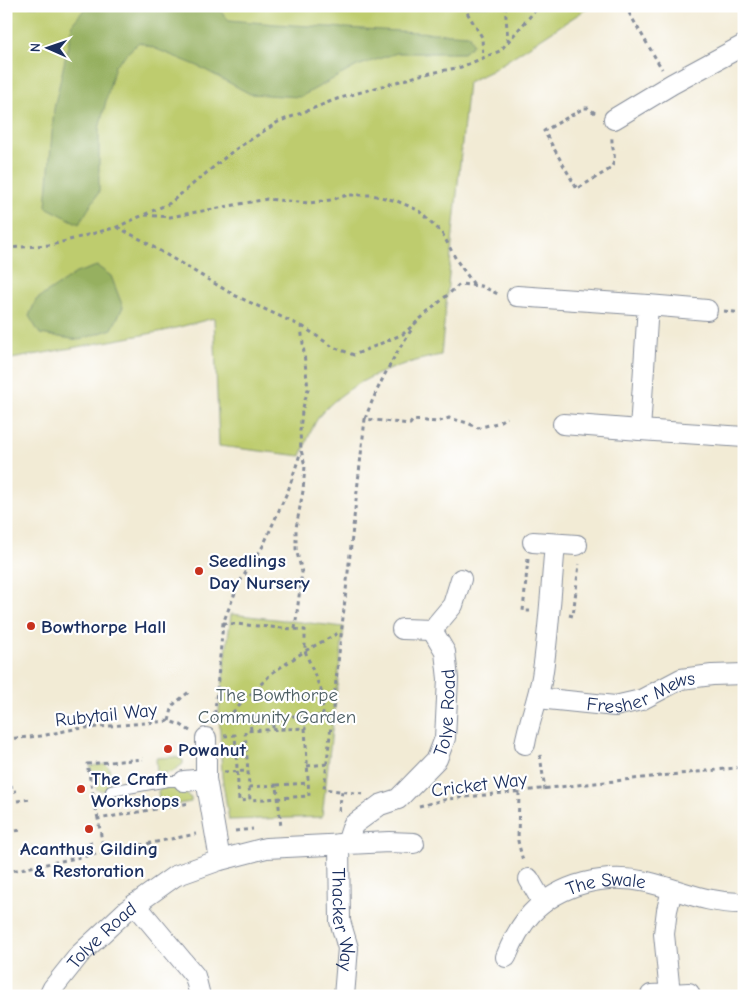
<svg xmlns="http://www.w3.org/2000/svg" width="750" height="1002" font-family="'Comic Neue',sans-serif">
  <rect width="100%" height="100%" fill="#fff"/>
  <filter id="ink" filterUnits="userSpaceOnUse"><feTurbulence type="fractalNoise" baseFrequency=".02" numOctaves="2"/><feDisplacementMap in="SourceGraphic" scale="10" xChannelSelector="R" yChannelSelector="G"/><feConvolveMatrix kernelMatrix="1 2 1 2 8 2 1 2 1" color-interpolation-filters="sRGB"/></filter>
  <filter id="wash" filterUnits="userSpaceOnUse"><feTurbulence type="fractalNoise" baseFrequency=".0096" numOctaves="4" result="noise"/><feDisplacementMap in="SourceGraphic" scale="20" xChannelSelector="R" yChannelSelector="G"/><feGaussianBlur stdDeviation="1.12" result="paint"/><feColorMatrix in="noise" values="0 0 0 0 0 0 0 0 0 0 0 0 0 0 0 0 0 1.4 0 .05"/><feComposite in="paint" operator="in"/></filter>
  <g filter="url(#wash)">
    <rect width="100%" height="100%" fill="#f2ebd5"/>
    <path fill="#becc6e" stroke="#6c7e66" d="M6 6H591L491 71 468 82 441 355C397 364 352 379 321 414 313 423 306 444 301 456L219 446 214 318 164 331 6 360Z
      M231 614 344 627 322 817 229 820 222 777 219 710Z
      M175 757 183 760V764L172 772 157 774 156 758Z
      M106 764 109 767C110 777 114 796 96 789L90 766Z
      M164 786C174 786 183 792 191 798V802L160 807 158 791Z"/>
    <path fill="#96b061" stroke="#587060" d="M87 6H215L229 20 275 24 469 35 473 45 463 53H397L357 66 300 97 250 94 198 66 139 42 115 65 99 129V192L79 224 46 207 54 109 73 23Z
      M97 266 111 276 123 307 112 329 79 340 40 334 29 316 36 300 76 273Z"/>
  </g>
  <g filter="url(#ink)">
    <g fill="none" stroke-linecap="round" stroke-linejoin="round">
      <defs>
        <path id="service" d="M111 791 168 781H184"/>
        <g id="minor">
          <path d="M614 119 672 84 744 45"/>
          <path d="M517 296 648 305 640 430 744 437"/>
          <path d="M648 305 707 310"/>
          <path d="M563 424 640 430"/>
          <path d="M533 542 577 545"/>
          <path d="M402 629 432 630"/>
          <path id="s1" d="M538 698 615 706 641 700 681 679 712 675 744 674"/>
          <path d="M206 738V779L220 860"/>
          <path d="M525 744C529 721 538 700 542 677 549 633 551 588 555 544"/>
          <path d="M184 781 206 779"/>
          <path id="s2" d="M347 843 353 825 380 805 398 799 437 759 445 738 448 679 445 652 432 630 453 605 461 579"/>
          <path id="s3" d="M339 844 340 921 348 948 344 996"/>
          <path d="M529 879 543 903"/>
          <path d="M135 904 195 976 200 996"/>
          <path id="s4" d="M506 957C512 942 520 926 531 914 560 883 606 873 647 882 681 890 707 904 744 903"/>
          <path d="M670 994 689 993"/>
          <path d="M651 995 670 994 664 934 667 910 672 890"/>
          <path id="s5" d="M49 996 53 988 80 954 126 911 175 876 220 860 266 848 389 842 414 843"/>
        </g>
      </defs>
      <use href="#service" stroke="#868d9a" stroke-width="12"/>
      <use href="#minor" stroke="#868d9a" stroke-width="22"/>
      <path stroke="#868d9a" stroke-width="3" stroke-dasharray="4 4" stroke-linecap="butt" d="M463 6 482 37 483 59
        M505 6 508 40
        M625 6 662 69
        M595 113 588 108H584L544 131 577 189 610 169C619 158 611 150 612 137
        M145 215 170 217 267 199 309 203 330 200 348 195H372L397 201 420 211 442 233 457 261 475 286
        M117 227 140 239 234 295 301 326 308 389 302 411 300 431 301 450 305 466 303 491 296 528V549L302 572 295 629
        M6 248 51 245 117 227 170 203 233 151 278 122 337 99 421 75 461 67 500 51 539 6
        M724 311 744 313
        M302 326 333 347 354 355 403 334 460 284 481 286 498 294
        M365 419C377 387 393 357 412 329
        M528 559 523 611H530
        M569 615 573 616 579 564
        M223 623 305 630V651L340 632
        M273 716V730
        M283 716V729
        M323 716 322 693 305 651 272 673 226 719 280 714 283 716H332
        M250 718 251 731
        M169 721 173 705 190 691
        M214 722 223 623 239 583 263 546 289 488 301 451
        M305 728 309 796 250 800 245 731Z
        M224 736 235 735 239 801 250 800
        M6 739 41 736 74 729 169 721 181 725 190 731
        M540 755 545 790
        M307 766 327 764
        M224 772 248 771
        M277 785 308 783
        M9 787 15 786
        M249 787 277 785 281 828
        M6 792 16 791
        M519 792 518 841 523 861
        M363 794 324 789 365 419 410 424 413 420 437 422 449 418 468 423 478 428 497 423 507 417
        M17 801 31 799
        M419 806 448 799 744 767
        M339 811 342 791
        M98 819 87 764 143 759
        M235 831 253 829
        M8 832 22 830
        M90 841 92 855
        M104 852 98 819 190 803
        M6 872 196 834"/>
      <use href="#service" stroke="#fff" stroke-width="10"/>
      <use href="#minor" stroke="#fff" stroke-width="20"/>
    </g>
  </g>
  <g fill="#c8321e" stroke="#fff" stroke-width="2">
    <circle cx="199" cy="571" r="5"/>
    <circle cx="31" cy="626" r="5"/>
    <circle cx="168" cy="749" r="5"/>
    <circle cx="81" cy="789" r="5"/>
    <circle cx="89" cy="829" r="5"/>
  </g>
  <g text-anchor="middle" stroke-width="4.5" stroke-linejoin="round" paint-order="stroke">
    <g font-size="19" font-weight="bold" fill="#1b2f5e" stroke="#fff" text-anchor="start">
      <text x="209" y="567">Seedlings<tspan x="209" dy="22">Day Nursery</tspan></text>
      <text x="41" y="633">Bowthorpe Hall</text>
      <text x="178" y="756">Powahut</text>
      <text x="91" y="785">The Craft<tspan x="91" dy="22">Workshops</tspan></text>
      <text x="89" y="855" text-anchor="middle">Acanthus Gilding<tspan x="89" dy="22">&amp; Restoration</tspan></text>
    </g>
    <g font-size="19" fill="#1b2f5e" stroke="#fff">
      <text dy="7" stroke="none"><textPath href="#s1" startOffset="106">Fresher Mews</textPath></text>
      <text dy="7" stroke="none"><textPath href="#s2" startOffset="175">Tolye Road</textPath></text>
      <text transform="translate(106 714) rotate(-6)" y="7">Rubytail Way</text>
      <text transform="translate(479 784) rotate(-7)" y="7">Cricket Way</text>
      <text dy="7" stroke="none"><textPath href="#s4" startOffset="134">The Swale</textPath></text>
      <text dy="7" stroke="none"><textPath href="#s3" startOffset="76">Thacker Way</textPath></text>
      <text dy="7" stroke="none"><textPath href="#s5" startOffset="81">Tolye Road</textPath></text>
    </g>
    <g font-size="19" fill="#4c5e63" stroke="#fff">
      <text x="277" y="701">The Bowthorpe<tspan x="277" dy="22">Community Garden</tspan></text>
    </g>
  </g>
  <rect width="750" height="1002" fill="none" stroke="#fff" stroke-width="25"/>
  <g transform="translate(48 48) rotate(272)" stroke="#ffffff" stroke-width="4" paint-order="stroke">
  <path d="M0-4L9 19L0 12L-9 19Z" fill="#1b2f5e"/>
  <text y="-8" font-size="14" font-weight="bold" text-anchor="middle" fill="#1b2f5e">N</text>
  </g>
</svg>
